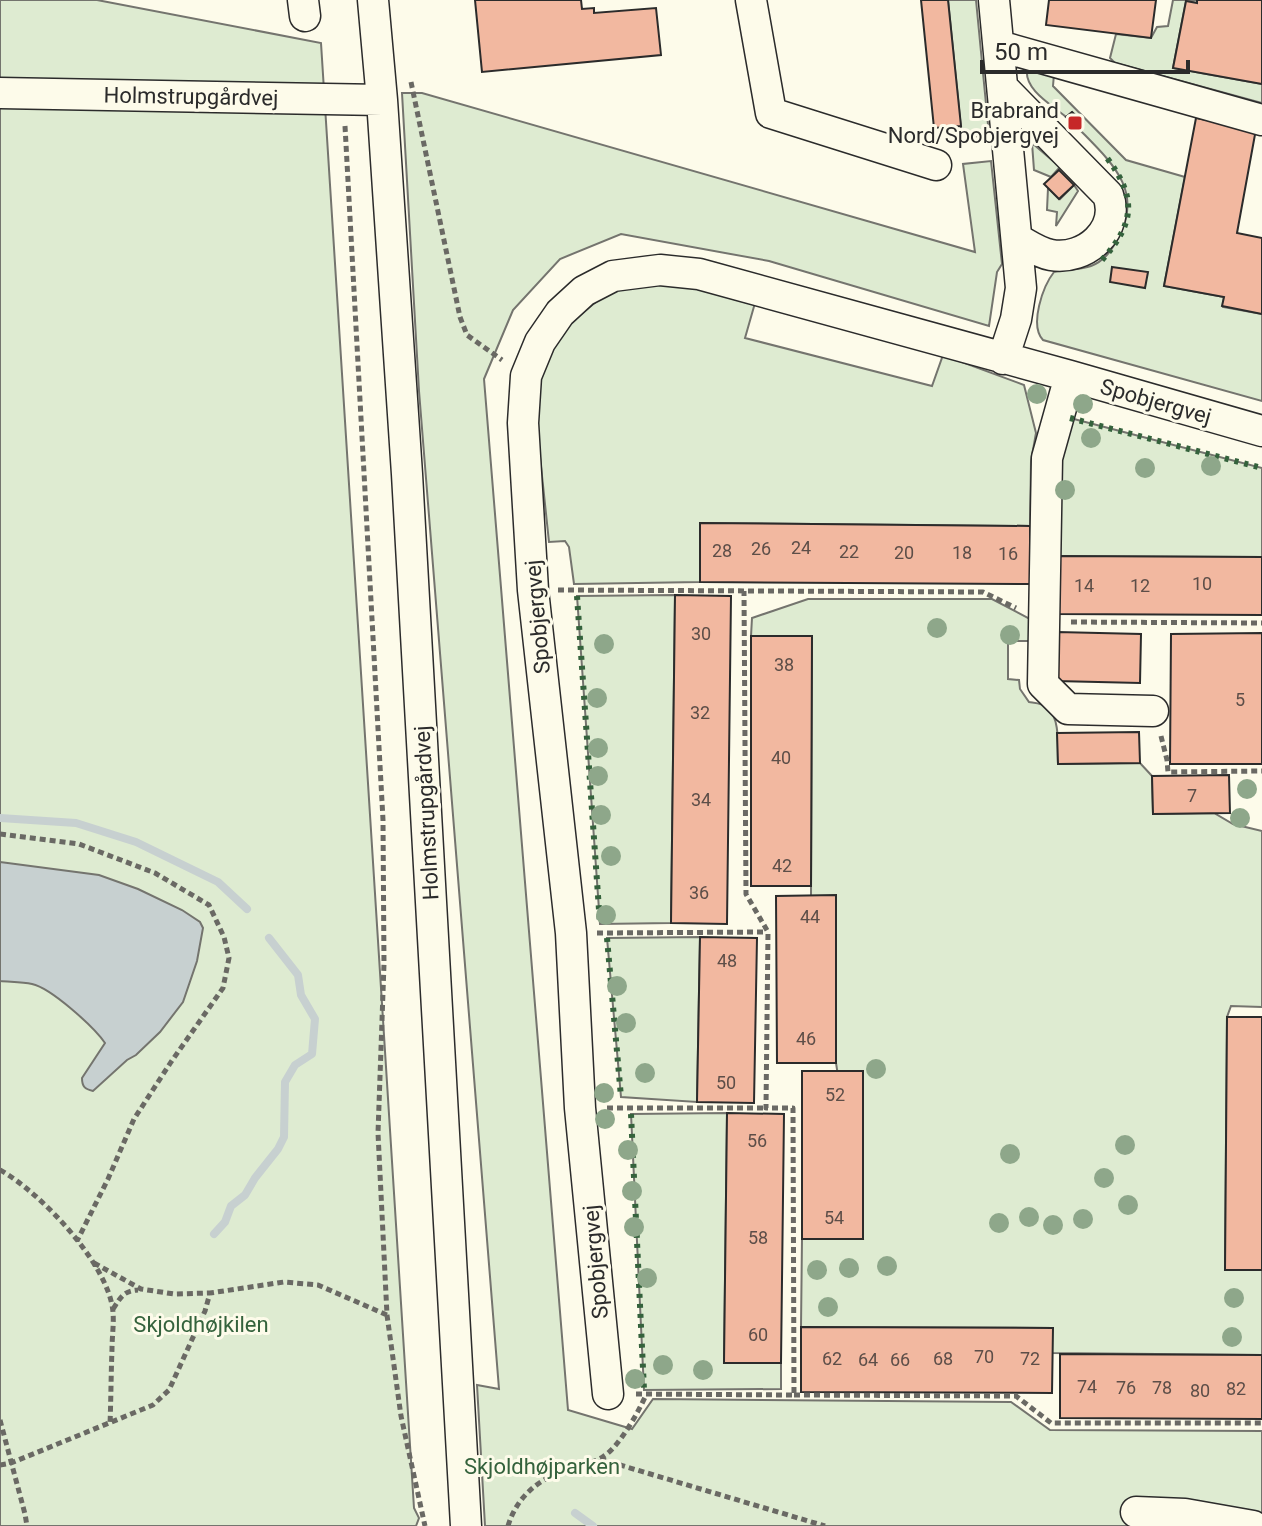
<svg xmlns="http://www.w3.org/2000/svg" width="1262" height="1526" font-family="Roboto,sans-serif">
  <rect width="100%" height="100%" fill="#fdfbea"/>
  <path fill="#deebd1" stroke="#74746e" stroke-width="2" d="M0 0H97L321 43 414 1508 419 1518 416 1526H0Z
    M948 0H976L989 135 962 138Z
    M1173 0H1197V3L1186 1 1173 68 1262 84V103L1115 63 1110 58 1116 34 1151 38 1157 27 1168 26Z
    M1027 69 1054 74 1053 86 1126 160 1185 177 1164 286 1224 297 1223 307 1262 314V401L1043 340C1029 325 1043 286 1054 272 1067 269 1080 270 1091 266 1104 261 1111 251 1117 240 1146 191 1110 161 1078 128L1082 122 1072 112 1066 117C1052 105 1024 90 1027 69Z
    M402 93H422L975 252 963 164 991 161 1002 264 997 272 989 326 769 261 621 234 560 259 513 310 484 379 568 1410 632 1429 653 1399 1011 1402 1050 1430 1262 1431V1526H485L477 1385 499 1389 419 391Z
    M1032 143 1060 167 1051 177 1034 170Z
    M1074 185 1078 191 1056 226 1057 212 1047 210 1048 188 1060 199Z
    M666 282 702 288 755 303 745 338 932 386 943 355 1024 385 1036 433 1031 461 1030 526 701 523 700 582 574 584 569 547 565 541 549 542 538 438 537 392 545 363 557 338 570 323 607 293 633 285Z
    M1070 418 1262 468V557L1055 556 1058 470Z
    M675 595 671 923 600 924 577 596Z
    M808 599H992L1032 620 1033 641H1008V679L1019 680 1020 689 1029 702C1036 703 1043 703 1048 708 1061 720 1057 748 1058 764L1140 763 1152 776 1153 814 1214 813 1233 824 1262 831V1007L1231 1006 1227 1017 1225 1270H1262V1355L1052 1353V1328L801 1327 802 1239H863L836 1063V896H811L812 637 751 636 752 618Z
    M700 937 697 1102 621 1097 607 938Z
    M727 1113 724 1362 781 1363V1389L644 1390 631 1114Z"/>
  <path fill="#c7d0d0" stroke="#74746e" stroke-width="2" d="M0 862 99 875 138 889 182 910 200 922 203 928 197 961 183 1002 160 1032 136 1055 127 1060 93 1091C85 1089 82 1087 82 1078L105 1043C94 1027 51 988 32 984 22 982 10 982 0 981Z"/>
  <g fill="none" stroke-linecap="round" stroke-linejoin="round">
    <path stroke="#c7d0d0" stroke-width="8" d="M0 818 76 823 136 842 218 882 247 909
      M214 1234 225 1222 231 1206 245 1195 255 1178 278 1149 284 1137 285 1082 295 1065 312 1054 315 1019 301 995 298 975 269 938
      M575 1513 593 1526"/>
  </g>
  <path fill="#f2b8a0" stroke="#2b2b2b" stroke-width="2" d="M475 0H581L582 9 594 8V13L656 8 661 55 482 72Z
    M921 0H948L961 126 934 128Z
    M1049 0H1156L1151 38 1046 25Z
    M1197 0H1262V84L1173 68 1186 1 1197 3Z
    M1072 112 1083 122 1078 128 1066 117Z
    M1196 118 1256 129 1237 233 1262 238V314L1222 306 1224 297 1164 286Z
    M1059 170 1074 185 1059 199 1044 184Z
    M1112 267 1148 272 1145 288 1110 282Z
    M700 523 1030 526V584L700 582Z
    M1055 556 1262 557V615L1055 614Z
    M675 595 731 596 727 924 671 923Z
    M1057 632 1141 634 1140 683 1056 681Z
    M1262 633V764H1170L1171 634Z
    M751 636H812L811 886H751Z
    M1139 732 1140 763 1058 764 1057 733Z
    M1229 775 1230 813 1153 814 1152 776Z
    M836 895V1063H777L776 896Z
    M700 937 757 938 754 1103 697 1102Z
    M1227 1017H1262V1270H1225Z
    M802 1071H863V1239H802Z
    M727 1113 784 1114 781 1363H724Z
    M801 1327 1053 1328 1052 1393 801 1392Z
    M1060 1354 1262 1355V1419L1060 1418Z"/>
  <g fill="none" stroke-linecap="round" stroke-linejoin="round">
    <defs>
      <path id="minor" d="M303 0 305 16
        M373 0 382 100 407 474 466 1526
        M751 0 771 113 936 165
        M994 0 1021 288 1016 319 1003 359
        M999 46 1262 120
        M1003 88 1108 195C1121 230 1085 261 1051 255 1039 253 1028 245 1017 239
        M0 93 382 100
        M1070 376 1047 458 1043 684 1068 709 1153 711
        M608 1394 580 1108 571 933 533 590 523 423 526 376 540 342 560 313 584 291 613 276 660 270 699 274 1070 376 1262 431
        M1136 1512 1185 1514 1253 1526"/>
    </defs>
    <use href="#minor" stroke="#2b2b2b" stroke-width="33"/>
    <path stroke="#6a6964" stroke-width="5" stroke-dasharray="6 4" stroke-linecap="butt" d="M411 82 460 317 467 335 502 360
      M345 126 383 820 384 964 378 1133 387 1315 401 1416 425 1526
      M558 590 983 592 1016 608
      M1071 622 1262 623
      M1161 736 1167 760 1168 772 1262 771
      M0 834 79 844 155 873 209 905 224 937 229 958 223 988 171 1062 134 1119 108 1179 77 1241
      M597 933 767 932
      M607 1108H766
      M0 1170C40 1192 109 1264 113 1312 114 1324 112 1337 112 1349 111 1374 111 1399 110 1424
      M94 1263 141 1289 174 1294 210 1293
      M113 1309C121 1297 123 1291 138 1290
      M636 1394 794 1395 793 1108H766L768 932 746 894 744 591
      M794 1395 1016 1396 1051 1423H1262
      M0 1420 25 1514 27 1526
      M600 1459 825 1526
      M0 1465 11 1463 153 1405 169 1390 205 1311 210 1293 284 1282 318 1285 387 1315
      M508 1526C518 1493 543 1476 575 1467 584 1464 596 1462 604 1456 619 1447 639 1411 646 1395"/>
    <use href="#minor" stroke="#fdfbea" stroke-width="30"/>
    <path stroke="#34623c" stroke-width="6" stroke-dasharray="4 6" stroke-linecap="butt" d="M1102 260C1135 223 1137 198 1107 158
      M1070 418 1262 468
      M577 596 600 924
      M607 938 621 1097
      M631 1114 644 1390"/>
  </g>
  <g fill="#8ea78a">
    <circle cx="1037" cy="394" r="10"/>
    <circle cx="1083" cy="404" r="10"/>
    <circle cx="1091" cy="438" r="10"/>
    <circle cx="1211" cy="466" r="10"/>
    <circle cx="1145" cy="468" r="10"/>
    <circle cx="1065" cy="490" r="10"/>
    <circle cx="937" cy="628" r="10"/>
    <circle cx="1010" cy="635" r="10"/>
    <circle cx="604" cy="644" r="10"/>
    <circle cx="597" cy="698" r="10"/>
    <circle cx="598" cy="748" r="10"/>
    <circle cx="598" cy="776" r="10"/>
    <circle cx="1247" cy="789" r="10"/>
    <circle cx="601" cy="815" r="10"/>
    <circle cx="1240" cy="818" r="10"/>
    <circle cx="611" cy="856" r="10"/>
    <circle cx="606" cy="915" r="10"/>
    <circle cx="617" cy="986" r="10"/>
    <circle cx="626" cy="1023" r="10"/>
    <circle cx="876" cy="1069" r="10"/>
    <circle cx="645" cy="1073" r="10"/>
    <circle cx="604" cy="1093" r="10"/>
    <circle cx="605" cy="1119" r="10"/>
    <circle cx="1125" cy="1145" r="10"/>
    <circle cx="628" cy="1150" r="10"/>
    <circle cx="1010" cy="1154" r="10"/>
    <circle cx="1104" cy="1178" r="10"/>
    <circle cx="632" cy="1191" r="10"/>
    <circle cx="1128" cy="1205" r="10"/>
    <circle cx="1029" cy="1217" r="10"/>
    <circle cx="1083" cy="1219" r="10"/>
    <circle cx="999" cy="1223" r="10"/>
    <circle cx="1053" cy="1225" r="10"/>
    <circle cx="634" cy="1227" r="10"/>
    <circle cx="887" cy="1266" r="10"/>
    <circle cx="849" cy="1268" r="10"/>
    <circle cx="817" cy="1270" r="10"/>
    <circle cx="647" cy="1278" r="10"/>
    <circle cx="1234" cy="1298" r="10"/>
    <circle cx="828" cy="1307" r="10"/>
    <circle cx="1232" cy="1337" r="10"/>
    <circle cx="663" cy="1365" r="10"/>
    <circle cx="703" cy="1370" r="10"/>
    <circle cx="635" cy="1379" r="10"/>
  </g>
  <rect fill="#c62828" stroke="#fdfbea" stroke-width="3" x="1067" y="115" width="16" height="16" rx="4"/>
  <g text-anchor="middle" stroke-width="6" stroke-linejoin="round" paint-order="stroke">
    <g font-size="18" fill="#5d4e48">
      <text x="801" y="554">24</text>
      <text x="761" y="555">26</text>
      <text x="722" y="557">28</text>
      <text x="849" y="558">22</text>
      <text x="904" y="559">20</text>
      <text x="962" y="559">18</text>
      <text x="1008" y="560">16</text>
      <text x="1202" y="590">10</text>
      <text x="1084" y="592">14</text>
      <text x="1140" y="592">12</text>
      <text x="701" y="640">30</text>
      <text x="784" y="671">38</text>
      <text x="1240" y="706">5</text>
      <text x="700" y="719">32</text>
      <text x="781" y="764">40</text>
      <text x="1192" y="802">7</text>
      <text x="701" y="806">34</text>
      <text x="782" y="872">42</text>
      <text x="699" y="899">36</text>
      <text x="810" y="923">44</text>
      <text x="727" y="967">48</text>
      <text x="806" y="1045">46</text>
      <text x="726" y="1089">50</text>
      <text x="835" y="1101">52</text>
      <text x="757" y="1147">56</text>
      <text x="834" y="1224">54</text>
      <text x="758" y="1244">58</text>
      <text x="758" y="1341">60</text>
      <text x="984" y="1363">70</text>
      <text x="832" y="1365">62</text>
      <text x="943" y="1365">68</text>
      <text x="1030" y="1365">72</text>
      <text x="868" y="1366">64</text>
      <text x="900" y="1366">66</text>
      <text x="1087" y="1393">74</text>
      <text x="1126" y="1394">76</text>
      <text x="1162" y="1394">78</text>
      <text x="1236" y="1395">82</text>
      <text x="1200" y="1397">80</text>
    </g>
    <g font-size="22" fill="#2b2b2b" stroke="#fdfbea">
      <text transform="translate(191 96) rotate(1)" y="8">Holmstrupgårdvej</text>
      <text transform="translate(1156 401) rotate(16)" y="8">Spobjergvej</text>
      <text transform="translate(537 617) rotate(-95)" y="8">Spobjergvej</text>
      <text transform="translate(426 813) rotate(-93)" y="8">Holmstrupgårdvej</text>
      <text transform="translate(595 1262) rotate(-95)" y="8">Spobjergvej</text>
    </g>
    <g font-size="22" fill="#2b2b2b" stroke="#fdfbea" text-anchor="end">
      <text x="1059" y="118">Brabrand<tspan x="1059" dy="25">Nord/Spobjergvej</tspan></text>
    </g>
    <g font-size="22" fill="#34623c" stroke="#fdfbea">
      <text x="201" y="1332">Skjoldhøjkilen</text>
      <text x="542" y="1474">Skjoldhøjparken</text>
    </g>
  </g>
  <path d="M982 60v12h206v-12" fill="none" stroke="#2b2b2b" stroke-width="4"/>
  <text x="994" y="60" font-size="24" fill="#2b2b2b" stroke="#fdfbea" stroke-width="6" paint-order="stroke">50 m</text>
</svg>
